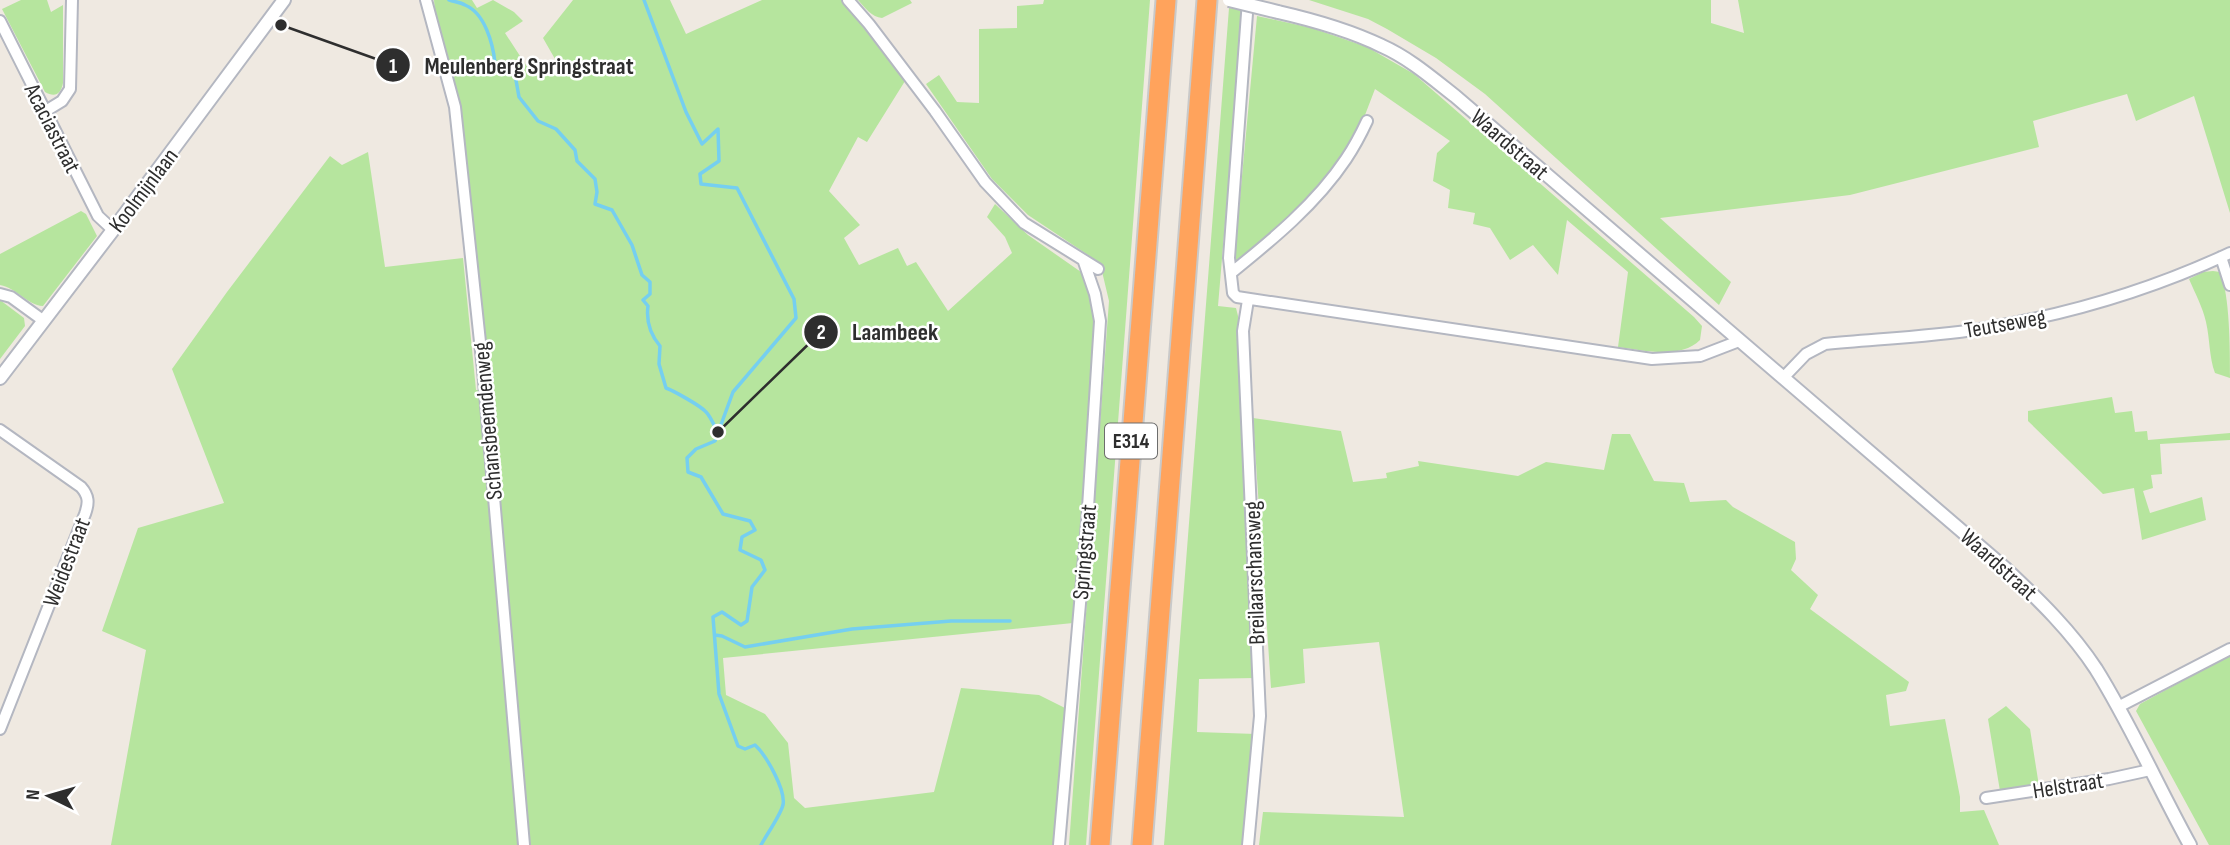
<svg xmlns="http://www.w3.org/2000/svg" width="2230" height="845" font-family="'Sofia Sans Condensed',sans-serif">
  <rect width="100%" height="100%" fill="#efe9e1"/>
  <path fill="#b6e59e" d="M21 0H47L51 12 63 5V83C61 94 55 98 45 92L2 9Z
    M434 0H472L477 8 493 0 514 12 523 21 505 33 533 76 555 59 543 38 573 0H670L686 34 762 0H842L905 81 867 142 858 137 829 191 860 225 844 238 859 265 898 248 907 266 916 262 948 311 1012 253 1005 237 987 217 995 204 1028 235 1081 272 1089 291 1095 319 1073 623 723 658 726 695 765 714 788 743 794 798 805 808 934 792 961 688 1039 695 1067 709 1056 845H111L146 650 102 631 138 528 224 503 172 369 227 292 330 156 342 165 368 152 385 267 463 258 476 390 491 389 466 182 436 23Z
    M858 0H910L912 3 882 18C872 17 865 8 858 0Z
    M1044 0H1150L1086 845H1069L1109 301 1100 263 1028 215 992 179 926 84 939 75 957 102 979 103V29L1017 28V6L1043 4Z
    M1309 0H1711V23L1744 33 1738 0H2230V213L2194 96 2136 121 2127 94 2033 121 2039 147 1850 195 1660 218 1731 282 1719 305 1485 94 1436 58 1387 29 1368 19Z
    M1229 8 1243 10 1218 306 1236 308 1240 324 1248 575 1255 678 1199 679 1197 732 1256 734 1243 845H1164Z
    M1257 16 1312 28 1367 47 1414 74 1694 317 1702 326 1700 340C1680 360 1643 350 1618 347L1628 272 1567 220 1558 275 1533 245 1510 260 1490 228 1473 224 1475 213 1448 208 1450 190 1433 181 1437 153 1450 141 1375 89 1365 115 1341 161 1315 193 1266 244 1234 262Z
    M81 211 86 214 97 236 43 306C27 305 17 288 0 285V254Z
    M2213 271 2220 272C2230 295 2230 349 2230 378L2215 373C2209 357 2210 339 2206 322 2203 308 2195 293 2189 279L2203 272Z
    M0 300 24 318 25 326 0 359Z
    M2112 397 2115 413 2132 411 2135 432 2147 431 2148 440 2230 433V440L2160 444 2162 474 2151 475 2153 488 2143 491 2150 513 2202 497 2206 520 2142 540 2134 488 2103 494 2028 421V411Z
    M1253 418 1341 431 1353 482 1387 478 1386 473 1419 466 1418 461 1518 476 1546 462 1604 470 1612 434H1630L1654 481 1684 483 1690 502 1726 500 1733 507 1795 542 1796 559 1791 570 1818 595 1810 609 1909 682 1906 691 1886 695 1890 726 1945 719 1960 797V812L1984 810 1999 845H1259L1263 812 1404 817 1379 642 1303 649 1305 683 1271 688Z
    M2230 655V845H2209L2136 711 2140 704Z
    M2006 706 2030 729 2039 786 2000 791 1988 719Z"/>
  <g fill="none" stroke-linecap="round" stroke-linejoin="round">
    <path stroke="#75cff0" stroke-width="3.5" d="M449 0C454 2 460 2 465 5 485 13 493 44 495 63L514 69 519 97 538 121 556 129 575 150 577 161 595 179 597 192 595 204 612 210 632 245 642 275 650 282V294L643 300 648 306C646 321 650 334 660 346L659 364 666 388C674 391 701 406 706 412 711 417 714 426 718 432
      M644 0 686 112 702 144 718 129 719 161 700 174 701 184 737 188 794 299 796 318 733 392 715 441 696 449 687 458 688 472 701 477 723 514 750 521 755 530 742 537 740 550 761 560 765 570 752 587 747 621 741 625 722 612 713 617 719 694 738 746 745 749 755 745C766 755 786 790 783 805 780 816 767 834 761 845
      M715 635 722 636 745 647 852 629 951 621H1010"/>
    <defs>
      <path id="minor" d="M426 0 455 107 483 370 524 845
        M848 0 869 24 935 111 985 182 1024 223 1098 269
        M1248 0 1229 258 1233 293 1237 297 1652 359 1700 356 1739 341
        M0 21 98 216 113 230
        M44 112 62 101 70 89 72 0
        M2221 257 2230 285
        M1231 273C1272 240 1316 204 1346 159 1354 147 1361 134 1367 121
        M0 294 11 297 44 321
        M1783 378 1806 354 1825 344C1876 339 1929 337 1980 329 2066 315 2151 290 2230 253
        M0 430 81 487C89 496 89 503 85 514L0 729
        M2118 707 2230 649
        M1986 798 2109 779 2150 770
        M1059 845 1087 523 1100 321 1095 294 1084 262
        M1248 845 1260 716 1243 331 1248 300"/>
      <path id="tertiary" d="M1278 12C1313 20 1349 30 1382 46 1409 58 1432 78 1455 96L2006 569C2039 600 2071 631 2096 669 2131 725 2158 787 2190 845
        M0 378 113 230 284 0"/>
      <path id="motorway" d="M1100 845 1166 0
        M1142 845 1207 0"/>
    </defs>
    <use href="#minor" stroke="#b4b7c1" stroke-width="14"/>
    <use href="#tertiary" stroke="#b4b7c1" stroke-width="16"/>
    <use href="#motorway" stroke="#c9c9c9" stroke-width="23"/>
    <use href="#minor" stroke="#fff" stroke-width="10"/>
    <use href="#tertiary" stroke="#fff" stroke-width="12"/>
    <use href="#motorway" stroke="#ffa35c" stroke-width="19"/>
    <defs>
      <path id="tertiary-bridge" d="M1229 0 1278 12"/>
    </defs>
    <use href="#tertiary-bridge" stroke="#b4b7c1" stroke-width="16" stroke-linecap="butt"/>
    <use href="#tertiary-bridge" stroke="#fff" stroke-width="12"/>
  </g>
  <g text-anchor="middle" stroke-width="5" stroke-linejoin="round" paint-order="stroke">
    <rect fill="#fff" stroke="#6d6d6d" stroke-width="2" x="1105" y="423.5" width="52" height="35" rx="5"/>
    <g font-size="21" font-weight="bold" fill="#2e2e2e">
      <text x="1131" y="448">E314</text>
    </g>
    <g font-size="23" fill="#2e2e2e" stroke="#fff">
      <text transform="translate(53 128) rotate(63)" y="8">Acaciastraat</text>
      <text transform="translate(1510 144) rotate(41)" y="8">Waardstraat</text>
      <text transform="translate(143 190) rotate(-53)" y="8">Koolmijnlaan</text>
      <text transform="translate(2005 323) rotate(-10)" y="8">Teutseweg</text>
      <text transform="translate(487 421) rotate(-95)" y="8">Schansbeemdenweg</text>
      <text transform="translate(1084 552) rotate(-85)" y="8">Springstraat</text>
      <text transform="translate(66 562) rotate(-69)" y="8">Weidestraat</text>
      <text transform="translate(1999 564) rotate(42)" y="8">Waardstraat</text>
      <text transform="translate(1254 573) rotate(-92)" y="8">Breilaarschansweg</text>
      <text transform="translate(2068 785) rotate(-9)" y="8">Helstraat</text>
    </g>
  </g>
  <path fill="none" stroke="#2e2e2e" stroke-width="2.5" d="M281 25L393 65M718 432L821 332"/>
  <g fill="#2e2e2e" stroke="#fff" stroke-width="2.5">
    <circle cx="281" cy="25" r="7"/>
    <circle cx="718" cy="432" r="7"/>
    <circle cx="393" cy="65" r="18"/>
    <circle cx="821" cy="332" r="18"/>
  </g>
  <g font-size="21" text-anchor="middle" font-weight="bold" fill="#fff">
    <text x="393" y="73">1</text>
    <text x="821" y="339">2</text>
  </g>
  <g font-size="24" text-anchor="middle" font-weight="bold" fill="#2e2e2e" stroke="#fff" stroke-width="5" stroke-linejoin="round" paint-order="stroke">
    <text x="529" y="74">Meulenberg Springstraat</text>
    <text x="895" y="340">Laambeek</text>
  </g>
  <g transform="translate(49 796) rotate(275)" stroke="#ffffff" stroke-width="5" paint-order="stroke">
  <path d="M0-5L12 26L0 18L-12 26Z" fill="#2e2e2e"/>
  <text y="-10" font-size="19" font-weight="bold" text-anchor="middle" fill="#2e2e2e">N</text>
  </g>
</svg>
